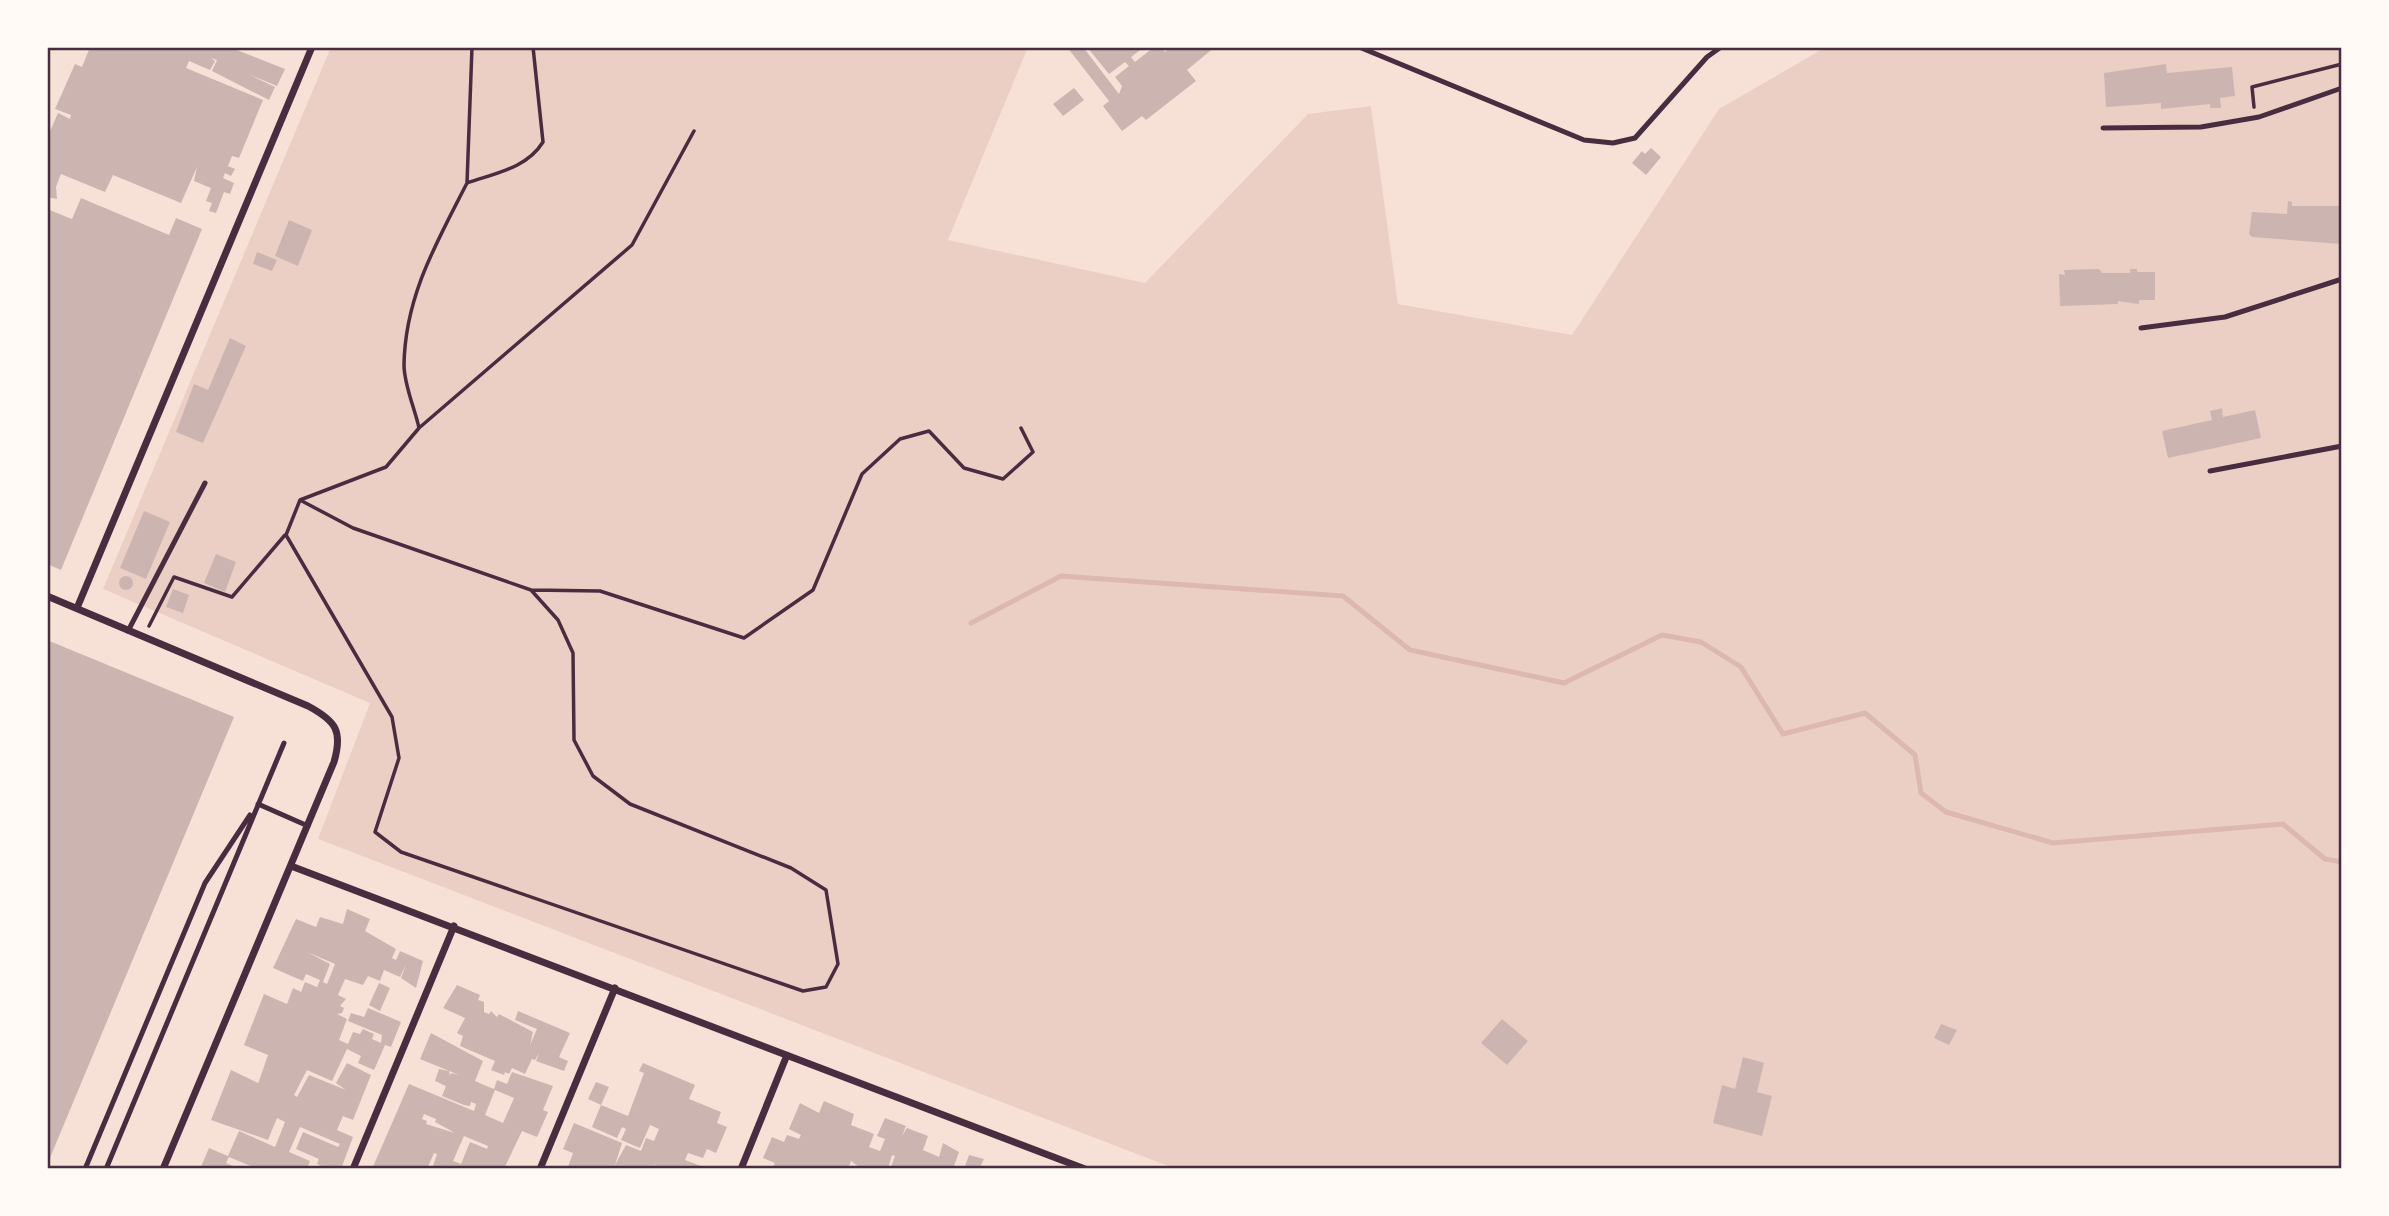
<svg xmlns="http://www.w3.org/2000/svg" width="2389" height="1216" font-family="Rubik,sans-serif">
  <rect width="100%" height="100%" fill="#f7e1d7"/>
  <path fill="#ebcfc5" d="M331 47H1028L948 240 1145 283 1308 114 1371 106 1398 304 1572 335 1719 109 1826 47H2342V1169H1176L318 839 370 703 103 589Z"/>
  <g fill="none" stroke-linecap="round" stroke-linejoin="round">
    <path stroke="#dcb8b0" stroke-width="5" d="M971 623 1061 576 1343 596 1410 650 1564 683 1662 635 1701 642 1741 667 1783 734 1865 713 1915 755 1921 793 1946 812 2053 843 2283 824 2325 859 2342 862"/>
  </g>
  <path fill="#ccb4b1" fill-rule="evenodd" d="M90 47H229L285 69 277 86 248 74 275 87 269 100 212 71 217 60 211 58 215 61 210 70 189 61 186 68 263 100 239 158 232 156 228 166 235 169 231 176 225 173 223 178 234 183 230 194 224 192 216 213 209 211 212 203 206 201 211 188 194 181 197 167 181 203 113 175 105 192 61 174 56 187 57 199 47 197V138L58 113 70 119 71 115 55 109 75 64 82 67Z
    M1067 47H1083L1119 94 1122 86 1115 77 1129 66 1125 62 1109 74 1087 47H1144L1131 57 1135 62 1154 47H1161L1165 52 1170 47H1215L1187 70 1196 81 1146 120 1142 116 1122 131 1103 106 1109 101Z
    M2166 64 2167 73 2232 67 2235 96 2220 98 2221 108H2210V104L2161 109V103L2106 107 2104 73Z
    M1074 88 1084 100 1063 116 1053 104Z
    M1651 148 1661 157 1646 175 1632 163 1642 151 1645 154Z
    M81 198 169 235 176 218 202 229 61 570 47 564V209L72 219Z
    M2288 201 2292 202V206H2342V244L2252 237 2249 234 2252 212 2287 214Z
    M289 220 312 230 298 266 275 256Z
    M257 252 277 260 272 271 253 264Z
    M2099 269 2102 273H2130V269H2137V272H2155V300H2139V304L2118 301V304L2060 306 2059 274 2065 275 2064 270Z
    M230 338 246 346 203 443 176 432 194 384 208 390Z
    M2222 408 2223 417 2255 410 2261 438 2168 458 2162 431 2212 420 2210 411Z
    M144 511 170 522 146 579 120 568Z
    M216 554 236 562 225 592 204 583Z
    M119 583a7 7 0 1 1 14 0a7 7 0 1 1-14 0Z
    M173 589 189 595 183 613 166 607Z
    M47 640 234 717 47 1165Z
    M347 909 370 919 365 931 396 949 392 958 396 960 400 951 423 961 416 988 401 978 406 964 400 977 384 970 380 981 368 976 363 985 345 979 338 995 346 999 340 1006 344 1008 342 1013 337 1014 347 1019 339 1040 348 1044 353 1032 360 1034 363 1029 374 1034 372 1039 381 1043 382 1035 348 1021 351 1013 364 1017 368 1008 401 1022 391 1047 385 1045 374 1070 358 1063 361 1056 347 1049 332 1081 307 1070 294 1095 297 1097 309 1075 346 1090 336 1083 347 1063 371 1075 353 1120 343 1116 337 1130 353 1137 341 1169 333 1166 328 1169 317 1164 319 1159 296 1149 303 1132 338 1147 340 1144 300 1127 289 1152 310 1161 307 1169H258L229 1157 226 1163 240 1169H200L209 1148 228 1156 239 1131 275 1147 285 1122 277 1118 268 1140 211 1120 231 1070 258 1083 259 1081 268 1055 244 1045 264 994 287 1004 293 988 301 992 305 982 317 987 320 980 306 974 303 981 273 968 296 919 316 927 320 917 343 924ZM307 952 335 964 327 984 323 982 330 964Z
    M379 983 390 988 380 1011 369 1005Z
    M457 985 480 995 478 1000 484 1002V1012L489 1014 491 1011 497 1017 499 1014 533 1032 530 1045 537 1029 515 1020 518 1011 570 1033 559 1057 568 1061 564 1071 536 1061 539 1053 535 1060 532 1059 525 1074 512 1068 509 1074 505 1072 504 1075 491 1070 495 1061 460 1046 463 1036 457 1033 465 1018 443 1008Z
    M1502 1019 1528 1041 1507 1065 1481 1043Z
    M1941 1024 1957 1030 1949 1045 1934 1038Z
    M431 1033 483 1061 475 1081 484 1085 494 1089 497 1080 507 1084 512 1072 553 1086 543 1110 548 1112 537 1137 522 1131 504 1169H432L437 1154 434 1153 427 1169H372L409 1084 474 1111 476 1104 471 1102 470 1106 464 1105 442 1096 446 1086 435 1081 439 1069 449 1071 450 1076 451 1073 459 1075 420 1059ZM495 1090 514 1098 503 1123 485 1115ZM424 1114 436 1119 435 1122 455 1133 426 1124 427 1121 422 1119ZM464 1136 488 1146 487 1149 470 1142 461 1164 453 1161Z
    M1743 1057 1764 1063 1757 1092 1772 1096 1762 1136 1713 1123 1722 1085 1735 1089Z
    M643 1063 695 1085 689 1099 721 1112 717 1123 727 1127 716 1153 707 1149 703 1158 688 1153 685 1160 701 1166 700 1169H654L655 1162 653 1169 568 1167 573 1153 563 1149 574 1123 622 1143 615 1165 626 1145 641 1151 646 1138 654 1141 659 1129 650 1125 640 1148 621 1140 626 1129 622 1127 617 1138 592 1127 601 1105 588 1099 596 1082 609 1087 601 1105 628 1116 644 1073 639 1071Z
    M824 1101 854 1114 851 1125 874 1134 869 1147 880 1151 885 1139 877 1136 885 1118 906 1126 902 1136 907 1128 928 1136 923 1150 939 1157 943 1143 959 1152 953 1169H890L895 1156 892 1155 888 1169H862L851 1161 848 1169H772L775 1163 763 1158 772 1137 784 1142 787 1135 799 1139 801 1135 789 1129 800 1103 819 1113Z
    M969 1155 984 1159 979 1169H964Z"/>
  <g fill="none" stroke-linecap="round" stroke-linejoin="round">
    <path stroke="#4a2c40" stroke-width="3.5" d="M2254 107 2252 87 2342 64
      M467 183 472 47
      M419 428C415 409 404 385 404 365 405 296 437 242 467 183 496 173 527 168 543 142L533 47
      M300 500 353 528 531 590 558 620 573 653 574 740 593 776 630 804 791 868 826 890 838 964 826 987 803 991 401 852 375 832 399 758 392 717 286 535 300 500 386 467 419 428 632 245 694 131
      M531 590 600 591 744 638 813 590 862 474 900 439 929 431 964 468 1003 479 1033 452 1021 428
      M149 626 174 577 232 597 285 535"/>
    <path stroke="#4a2c40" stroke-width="5" d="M1359 47 1584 140 1613 143 1635 138 1707 57 1721 47
      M2103 128 2201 127 2259 117 2342 88
      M2141 328 2225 317 2342 279
      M2210 471 2342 446
      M128 631 205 483
      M258 804 308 826
      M85 1169 205 883 250 815
      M106 1169 284 743"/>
    <path stroke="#4a2c40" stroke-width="7" d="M47 596 308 706C336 721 343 731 334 762L163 1169
      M77 608 312 47
      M291 866 1085 1169
      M353 1169 454 926
      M540 1169 615 988
      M741 1169 787 1055"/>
  </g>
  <rect width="2389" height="1216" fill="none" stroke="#fffaf5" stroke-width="98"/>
  <rect x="49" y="49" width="2291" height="1118" fill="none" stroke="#4a2c40" stroke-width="2.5"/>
</svg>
